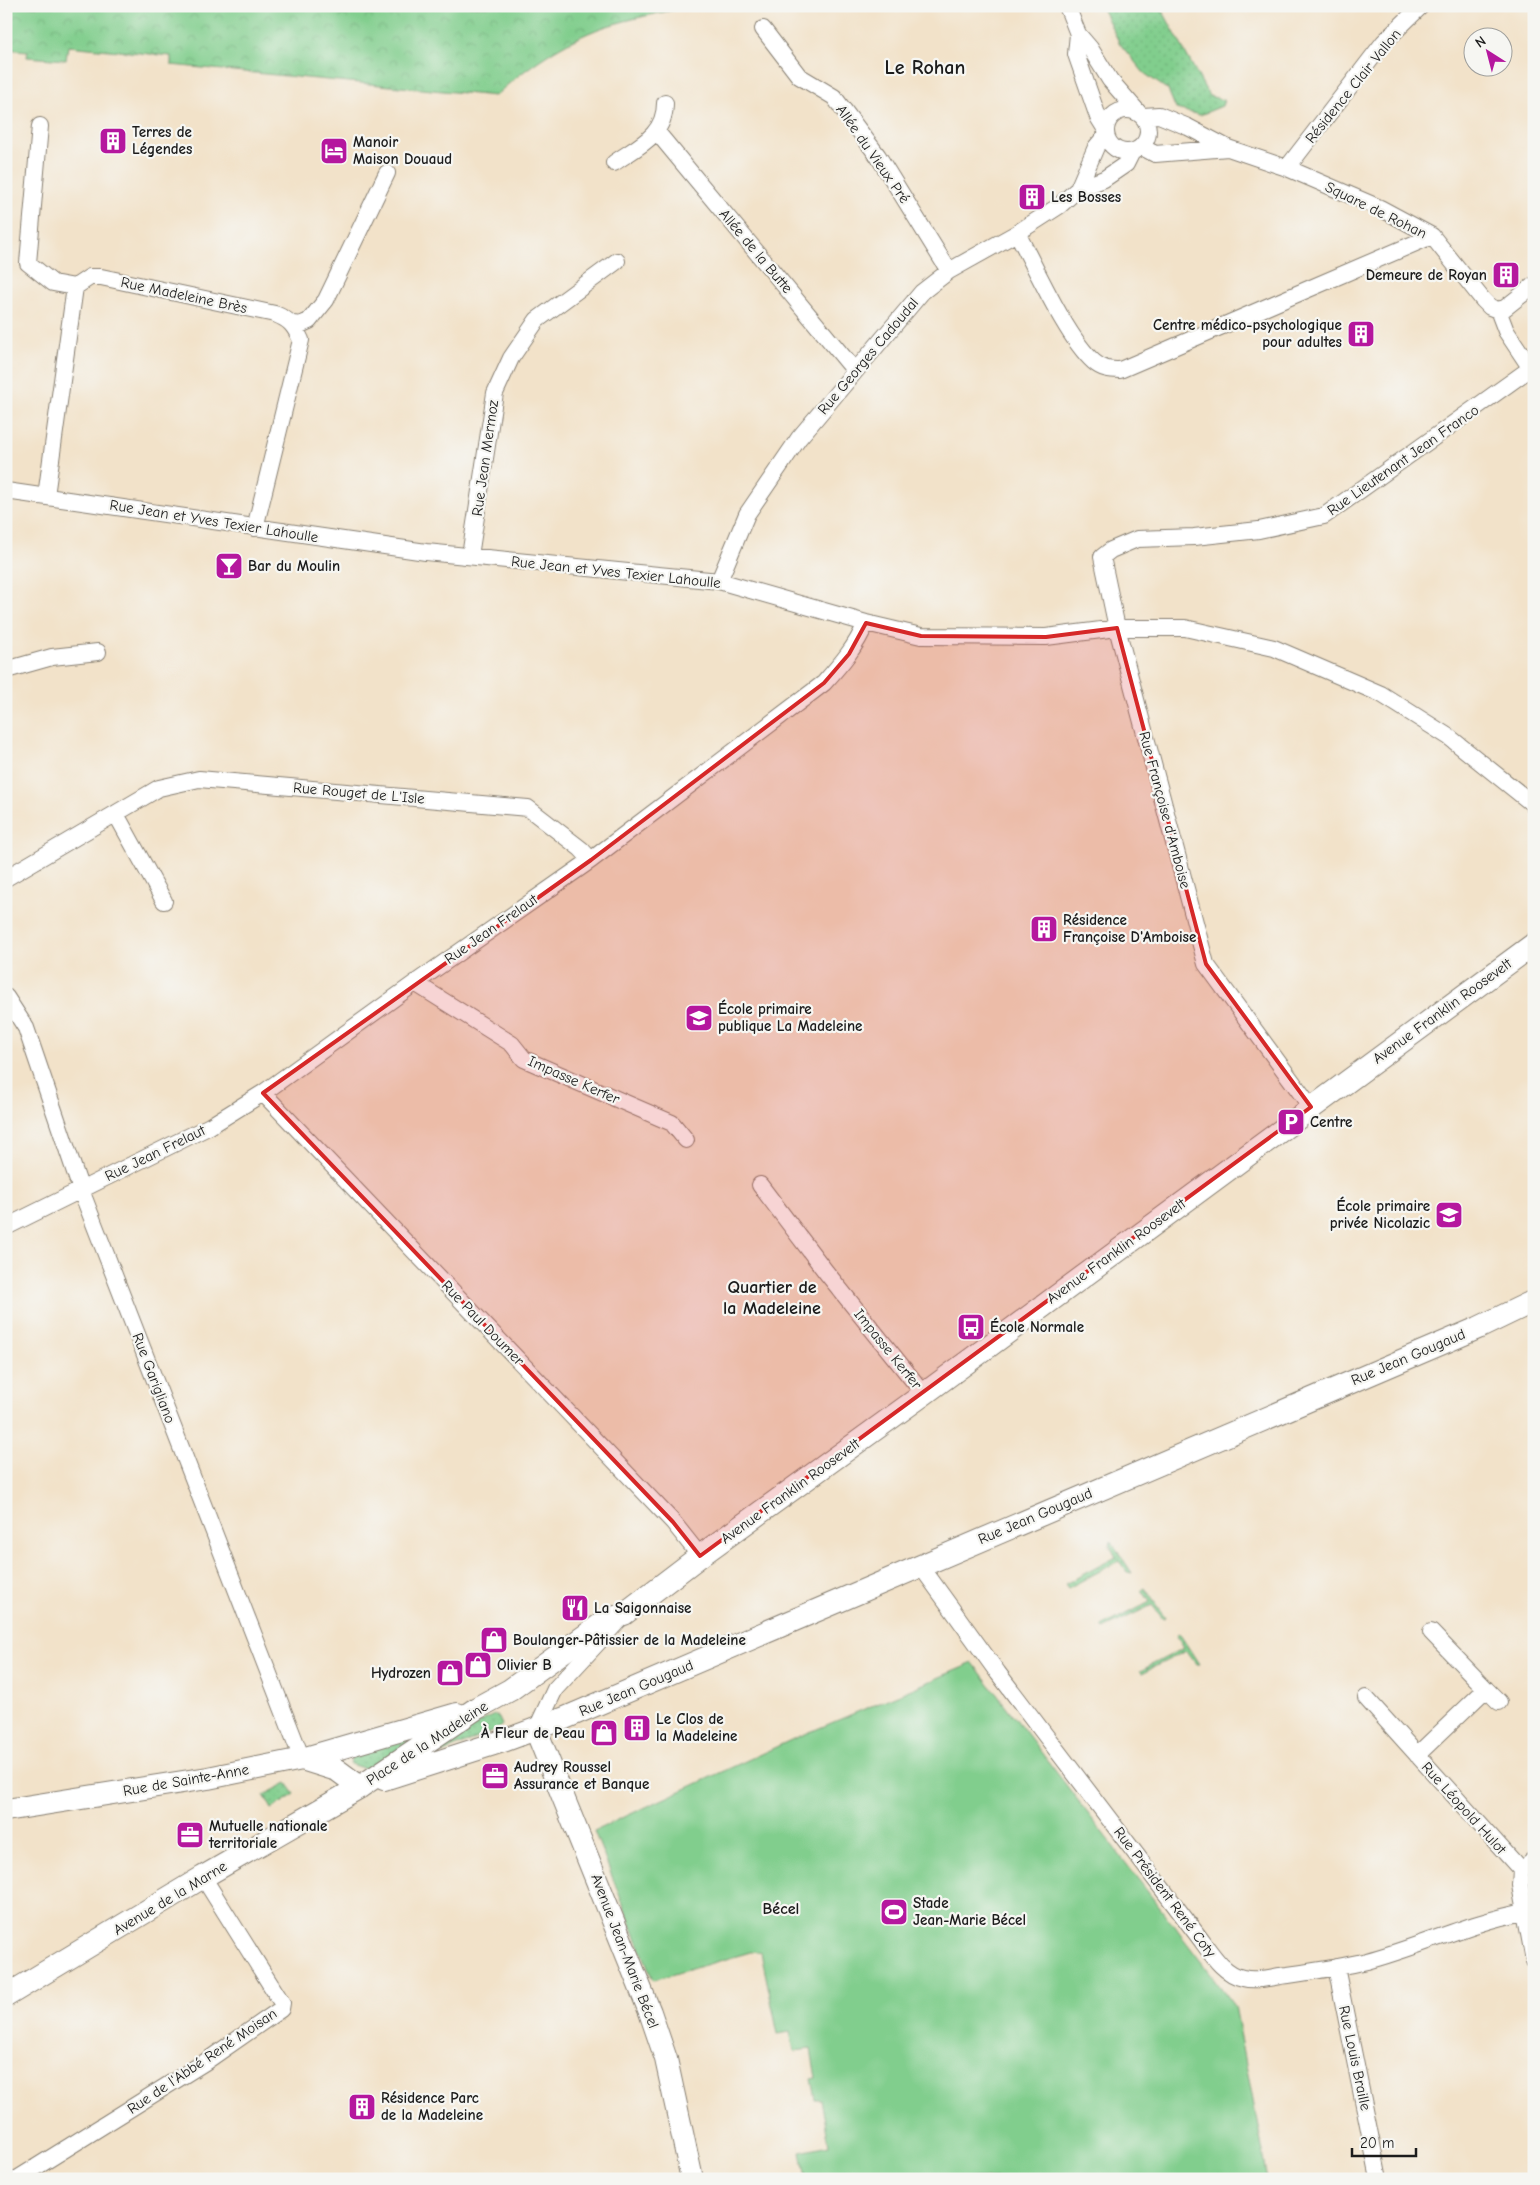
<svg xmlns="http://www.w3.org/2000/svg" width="1540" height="2185" font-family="'Comic Neue',sans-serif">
  <defs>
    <pattern id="grass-dots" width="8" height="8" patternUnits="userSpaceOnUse" patternTransform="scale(1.25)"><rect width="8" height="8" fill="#81ce8d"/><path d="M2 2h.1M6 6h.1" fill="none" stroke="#6fb079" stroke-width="1.8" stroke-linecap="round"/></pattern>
    <pattern id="park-crowns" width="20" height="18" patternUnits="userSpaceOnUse" patternTransform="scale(1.25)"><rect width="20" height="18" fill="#81ce8d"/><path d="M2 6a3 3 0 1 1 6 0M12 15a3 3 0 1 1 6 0" fill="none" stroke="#6fb079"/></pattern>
  </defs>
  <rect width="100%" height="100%" fill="#f6f6f2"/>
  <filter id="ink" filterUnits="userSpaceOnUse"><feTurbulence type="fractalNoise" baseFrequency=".02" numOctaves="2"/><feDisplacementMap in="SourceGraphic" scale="10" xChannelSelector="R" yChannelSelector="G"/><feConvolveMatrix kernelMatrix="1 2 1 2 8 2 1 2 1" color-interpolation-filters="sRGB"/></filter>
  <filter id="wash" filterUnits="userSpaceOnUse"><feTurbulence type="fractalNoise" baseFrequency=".0096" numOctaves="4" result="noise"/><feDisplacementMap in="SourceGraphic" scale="20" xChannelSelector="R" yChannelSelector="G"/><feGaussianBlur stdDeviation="1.12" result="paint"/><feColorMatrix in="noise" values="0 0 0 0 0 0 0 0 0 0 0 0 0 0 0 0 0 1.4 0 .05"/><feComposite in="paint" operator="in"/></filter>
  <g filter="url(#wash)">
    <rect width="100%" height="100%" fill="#f2e2c9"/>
    <path fill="url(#grass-dots)" stroke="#4e7554" d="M1101 6H1160L1209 96 1224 100 1222 106 1200 115 1176 109 1168 90 1144 73 1120 44Z
      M1111 1541 1132 1573 1127 1572 1119 1561 1068 1588 1065 1584 1116 1557 1110 1546Z
      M1145 1588 1165 1618 1163 1619 1152 1605 1103 1629 1101 1627 1150 1602 1142 1590Z
      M1179 1633 1199 1664H1196L1186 1651 1142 1673 1140 1671 1184 1648 1176 1636Z
      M494 1715 498 1716 502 1725 497 1730 426 1759 444 1740Z
      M416 1733 417 1739 366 1769 350 1764 352 1751Z
      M287 1783 295 1794 272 1809 264 1795Z"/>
    <path fill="url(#park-crowns)" stroke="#4e7554" d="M6 6H690C661 13 632 18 604 27 564 41 526 67 495 96L171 65V56L68 46 66 60 27 57 28 51 6 49Z"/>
    <path fill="#81ce8d" stroke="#4e7554" d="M973 1663 1235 2006 1268 2179H806L801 2151 829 2145 821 2099H815L811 2079 816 2078 811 2049 794 2051 790 2032 778 2034 761 1953 754 1951 653 1980 594 1831 791 1740Z"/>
  </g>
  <g filter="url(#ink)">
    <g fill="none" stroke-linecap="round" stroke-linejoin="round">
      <defs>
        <path id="street" d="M1067 6 1078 34 1090 48 1110 80 1138 112
          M763 29 799 76 834 97 878 156 949 271
          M1078 34 1076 54 1098 117 1106 130
          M1106 131a21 21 0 1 1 42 0a21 21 0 1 1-42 0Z
          M1143 116 1159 115 1188 127 1228 148 1287 168 1380 208 1432 236 1483 300 1490 307 1498 310
          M40 126 28 263 53 283 75 287
          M657 132 855 371
          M1142 147 1155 154 1228 148
          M614 163C638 146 665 136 665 103
          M1287 168 1384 42 1421 6
          M1078 189 1096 147 1106 135
          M1017 233C1036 268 1066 337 1094 362 1102 369 1110 370 1120 370L1432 236
          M1498 310 1506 331 1534 373
          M1498 310 1505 308 1534 285
          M293 324 300 325 309 321 326 300 387 173
          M6 491 426 552 719 581 866 623 921 636 1046 637 1117 628H1185L1274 648 1381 694 1449 737 1534 805
          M46 496 75 287 90 277H101L275 314C290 320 294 325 301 340L255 528
          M470 556 495 393 511 358 537 320 617 261
          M719 581 747 514 799 438 922 292 949 271 1017 233 1059 206 1078 189 1104 179 1126 164 1132 152
          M6 670 52 657 98 652
          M116 814 164 901
          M6 878 159 788 199 779 528 808 581 849 591 860
          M415 983 512 1044 524 1059 672 1123 686 1140
          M6 997 26 1028 81 1190 302 1759
          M263 1093 673 1522 700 1556
          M1311 1107 1206 964 1117 628 1102 557 1111 550 1137 539 1194 537 1259 530 1324 516 1531 368
          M760 1185 826 1272 924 1394
          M6 1227 210 1126 263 1093 415 983 591 860 824 683C841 664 856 647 866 623
          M920 1565 998 1673 1199 1937C1211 1953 1223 1974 1243 1978 1257 1982 1274 1976 1288 1975 1315 1971 1342 1967 1367 1961 1420 1947 1470 1922 1525 1912
          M1486 1689 1499 1702
          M1366 1698 1521 1870 1520 1885 1534 1961
          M536 1730 555 1689 619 1620
          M1417 1755 1486 1689 1431 1632
          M1521 1870 1534 1859
          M1336 1967 1379 2179
          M17 2179 205 2062 281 2009 282 2003 203 1877"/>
        <path id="secondary" d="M536 1730 650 2012 666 2059 692 2179
          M302 1759 337 1770 360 1787
          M384 1779 506 1740 565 1718 1478 1328 1534 1301
          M6 1810 208 1778 302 1759 457 1714
          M6 1996 203 1877 360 1787 477 1708 510 1690 607 1620 624 1614 700 1556 924 1394 1534 944"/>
      </defs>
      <use href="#street" stroke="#877f72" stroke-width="18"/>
      <use href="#secondary" stroke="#877f72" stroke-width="24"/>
      <use href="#street" stroke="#fff" stroke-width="16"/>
      <use href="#secondary" stroke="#fff" stroke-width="22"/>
    </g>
  </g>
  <path fill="#d62828" fill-opacity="0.2" stroke="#d62828" stroke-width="4" stroke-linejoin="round" d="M866 623 921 636 1046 637 1117 628 1206 964 1311 1107 700 1556 673 1522 263 1093 591 860 824 683 849 654Z"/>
  <defs>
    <symbol id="building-square" viewBox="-11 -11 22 22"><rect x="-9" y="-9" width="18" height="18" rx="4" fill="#b5179e" stroke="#f6f6f2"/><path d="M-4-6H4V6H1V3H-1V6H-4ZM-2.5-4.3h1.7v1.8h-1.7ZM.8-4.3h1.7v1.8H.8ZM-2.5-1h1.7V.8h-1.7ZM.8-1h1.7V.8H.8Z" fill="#fff"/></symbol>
    <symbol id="hotel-square" viewBox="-11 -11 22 22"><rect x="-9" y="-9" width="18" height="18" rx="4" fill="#b5179e" stroke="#f6f6f2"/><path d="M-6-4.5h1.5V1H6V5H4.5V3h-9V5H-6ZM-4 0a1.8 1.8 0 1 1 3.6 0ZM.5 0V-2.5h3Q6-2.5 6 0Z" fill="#fff"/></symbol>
    <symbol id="bar-square" viewBox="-11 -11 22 22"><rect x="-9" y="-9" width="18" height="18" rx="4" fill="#b5179e" stroke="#f6f6f2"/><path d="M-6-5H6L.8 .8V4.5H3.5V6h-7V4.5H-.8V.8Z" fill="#fff"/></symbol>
    <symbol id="school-square" viewBox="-11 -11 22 22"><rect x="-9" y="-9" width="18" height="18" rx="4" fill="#b5179e" stroke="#f6f6f2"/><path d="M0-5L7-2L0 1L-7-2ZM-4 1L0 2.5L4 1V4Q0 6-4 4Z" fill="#fff"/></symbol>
    <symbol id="parking-square" viewBox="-11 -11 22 22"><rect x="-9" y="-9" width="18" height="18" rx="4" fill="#b5179e" stroke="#f6f6f2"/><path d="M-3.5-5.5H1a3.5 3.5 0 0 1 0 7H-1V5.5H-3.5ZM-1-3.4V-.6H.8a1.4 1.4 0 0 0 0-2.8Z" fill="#fff"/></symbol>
    <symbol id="bus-square" viewBox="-11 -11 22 22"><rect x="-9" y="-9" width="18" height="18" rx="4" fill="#b5179e" stroke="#f6f6f2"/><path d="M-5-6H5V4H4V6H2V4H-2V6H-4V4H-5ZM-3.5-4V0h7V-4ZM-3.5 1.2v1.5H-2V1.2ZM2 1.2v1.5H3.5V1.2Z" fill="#fff"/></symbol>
    <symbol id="restaurant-square" viewBox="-11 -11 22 22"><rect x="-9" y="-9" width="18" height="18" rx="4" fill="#b5179e" stroke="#f6f6f2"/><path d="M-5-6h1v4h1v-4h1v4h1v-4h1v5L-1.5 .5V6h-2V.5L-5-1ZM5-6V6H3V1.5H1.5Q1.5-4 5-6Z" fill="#fff"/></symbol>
    <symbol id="shop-square" viewBox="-11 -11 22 22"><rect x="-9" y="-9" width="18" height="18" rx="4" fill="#b5179e" stroke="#f6f6f2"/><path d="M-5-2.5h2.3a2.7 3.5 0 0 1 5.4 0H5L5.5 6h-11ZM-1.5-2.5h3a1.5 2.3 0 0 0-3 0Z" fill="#fff"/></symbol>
    <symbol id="office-square" viewBox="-11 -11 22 22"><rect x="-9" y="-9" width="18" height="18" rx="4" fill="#b5179e" stroke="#f6f6f2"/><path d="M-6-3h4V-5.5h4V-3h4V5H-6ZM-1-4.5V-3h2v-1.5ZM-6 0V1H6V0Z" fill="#fff"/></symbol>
    <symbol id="stadium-square" viewBox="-11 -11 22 22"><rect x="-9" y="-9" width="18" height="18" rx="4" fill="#b5179e" stroke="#f6f6f2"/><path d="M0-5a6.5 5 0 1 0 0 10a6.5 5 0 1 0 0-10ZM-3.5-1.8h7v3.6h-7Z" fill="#fff"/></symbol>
  </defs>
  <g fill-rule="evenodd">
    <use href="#building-square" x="97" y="125" width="32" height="32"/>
    <use href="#hotel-square" x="318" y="135" width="32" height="32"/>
    <use href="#building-square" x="1016" y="181" width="32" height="32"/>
    <use href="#building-square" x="1490" y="259" width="32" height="32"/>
    <use href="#building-square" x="1345" y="318" width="32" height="32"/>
    <use href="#bar-square" x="213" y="550" width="32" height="32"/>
    <use href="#building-square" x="1028" y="913" width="32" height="32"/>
    <use href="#school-square" x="683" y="1002" width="32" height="32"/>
    <use href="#parking-square" x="1275" y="1106" width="32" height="32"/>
    <use href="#school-square" x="1433" y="1199" width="32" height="32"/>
    <use href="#bus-square" x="955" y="1311" width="32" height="32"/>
    <use href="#restaurant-square" x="559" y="1592" width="32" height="32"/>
    <use href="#shop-square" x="478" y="1624" width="32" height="32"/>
    <use href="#shop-square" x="462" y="1649" width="32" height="32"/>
    <use href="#shop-square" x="434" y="1657" width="32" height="32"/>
    <use href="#building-square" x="621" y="1712" width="32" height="32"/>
    <use href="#shop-square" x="588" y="1717" width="32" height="32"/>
    <use href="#office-square" x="479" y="1760" width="32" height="32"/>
    <use href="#office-square" x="174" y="1819" width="32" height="32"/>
    <use href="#stadium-square" x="878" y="1896" width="32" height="32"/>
    <use href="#building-square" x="346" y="2091" width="32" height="32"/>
  </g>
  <g text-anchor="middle" stroke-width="4.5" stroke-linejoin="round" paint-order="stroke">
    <g font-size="15" fill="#1c1c1c" stroke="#f6f6f2">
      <text transform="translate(1353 86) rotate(-51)" y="5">Résidence Clair Vallon</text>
      <text transform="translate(873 154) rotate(55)" y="5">Allée du Vieux Pré</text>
      <text transform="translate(1376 210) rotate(26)" y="5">Square de Rohan</text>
      <text transform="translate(756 251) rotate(50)" y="5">Allée de la Butte</text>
      <text transform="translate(184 295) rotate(12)" y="5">Rue Madeleine Brès</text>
      <text transform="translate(868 356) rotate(-50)" y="5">Rue Georges Cadoudal</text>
      <text transform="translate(485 458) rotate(-82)" y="5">Rue Jean Mermoz</text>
      <text transform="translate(1403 460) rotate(-35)" y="5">Rue Lieutenant Jean Franco</text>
      <text transform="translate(214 521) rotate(9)" y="5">Rue Jean et Yves Texier Lahoulle</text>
      <text transform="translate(616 572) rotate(6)" y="5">Rue Jean et Yves Texier Lahoulle</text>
      <text transform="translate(359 793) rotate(5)" y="5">Rue Rouget de L'Isle</text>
      <text transform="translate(1165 810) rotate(75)" y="5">Rue Françoise d'Amboise</text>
      <text transform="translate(491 929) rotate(-35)" y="5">Rue Jean Frelaut</text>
      <text transform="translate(1442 1011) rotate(-36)" y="5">Avenue Franklin Roosevelt</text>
      <text transform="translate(574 1080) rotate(24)" y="5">Impasse Kerfer</text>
      <text transform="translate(155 1153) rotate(-26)" y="5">Rue Jean Frelaut</text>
      <text transform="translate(1116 1251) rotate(-36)" y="5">Avenue Franklin Roosevelt</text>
      <text transform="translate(483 1323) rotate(46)" y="5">Rue Paul Doumer</text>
      <text transform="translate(888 1349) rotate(51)" y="5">Impasse Kerfer</text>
      <text transform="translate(1408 1357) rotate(-23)" y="5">Rue Jean Gougaud</text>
      <text transform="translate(154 1378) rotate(69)" y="5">Rue Garigliano</text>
      <text transform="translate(790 1491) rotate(-36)" y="5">Avenue Franklin Roosevelt</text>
      <text transform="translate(1035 1516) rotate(-23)" y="5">Rue Jean Gougaud</text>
      <text transform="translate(636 1688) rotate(-23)" y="5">Rue Jean Gougaud</text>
      <text transform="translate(427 1743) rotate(-33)" y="5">Place de la Madeleine</text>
      <text transform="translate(186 1780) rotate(-10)" y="5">Rue de Sainte-Anne</text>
      <text transform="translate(1464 1808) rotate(48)" y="5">Rue Léopold Hulot</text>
      <text transform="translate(1165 1892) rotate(53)" y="5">Rue Président René Coty</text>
      <text transform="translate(170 1898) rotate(-31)" y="5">Avenue de la Marne</text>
      <text transform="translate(625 1951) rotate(69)" y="5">Avenue Jean-Marie Bécel</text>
      <text transform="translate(1355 2058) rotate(78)" y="5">Rue Louis Braille</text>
      <text transform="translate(202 2061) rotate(-34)" y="5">Rue de l'Abbé René Moisan</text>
    </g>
    <g font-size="15" font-weight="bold" fill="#1c1c1c" stroke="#f6f6f2" text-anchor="start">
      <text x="132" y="137">Terres de<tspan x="132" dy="17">Légendes</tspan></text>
      <text x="353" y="147">Manoir<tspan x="353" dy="17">Maison Douaud</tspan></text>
      <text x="1051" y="202">Les Bosses</text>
      <text x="1487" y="280" text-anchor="end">Demeure de Royan</text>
      <text x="1342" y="330" text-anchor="end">Centre médico-psychologique<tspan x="1342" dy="17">pour adultes</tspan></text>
      <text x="248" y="571">Bar du Moulin</text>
      <text x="1063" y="925">Résidence<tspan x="1063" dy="17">Françoise D'Amboise</tspan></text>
      <text x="718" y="1014">École primaire<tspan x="718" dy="17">publique La Madeleine</tspan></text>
      <text x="1310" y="1127">Centre</text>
      <text x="1430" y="1211" text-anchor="end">École primaire<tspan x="1430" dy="17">privée Nicolazic</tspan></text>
      <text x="990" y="1332">École Normale</text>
      <text x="594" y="1613">La Saigonnaise</text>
      <text x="513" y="1645">Boulanger-Pâtissier de la Madeleine</text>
      <text x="497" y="1670">Olivier B</text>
      <text x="431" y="1678" text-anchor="end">Hydrozen</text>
      <text x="656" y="1724">Le Clos de<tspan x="656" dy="17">la Madeleine</tspan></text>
      <text x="585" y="1738" text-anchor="end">À Fleur de Peau</text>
      <text x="514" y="1772">Audrey Roussel<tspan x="514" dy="17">Assurance et Banque</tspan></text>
      <text x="209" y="1831">Mutuelle nationale<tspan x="209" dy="17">territoriale</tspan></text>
      <text x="913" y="1908">Stade<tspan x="913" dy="17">Jean-Marie Bécel</tspan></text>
      <text x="381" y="2103">Résidence Parc<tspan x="381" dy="17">de la Madeleine</tspan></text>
    </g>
    <g font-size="16" font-weight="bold" fill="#1c1c1c" stroke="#f6f6f2">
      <text x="781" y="1914">Bécel</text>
    </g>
    <g font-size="18" font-weight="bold" fill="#1c1c1c" stroke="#f6f6f2">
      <text x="772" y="1293">Quartier de<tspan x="772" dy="21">la Madeleine</tspan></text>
    </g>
    <g font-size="20" font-weight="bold" fill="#1c1c1c" stroke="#f6f6f2">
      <text x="925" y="74">Le Rohan</text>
    </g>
  </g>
  <rect width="1540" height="2185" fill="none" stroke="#f6f6f2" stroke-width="25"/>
  <g transform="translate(1488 52) rotate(324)"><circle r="24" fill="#f6f6f2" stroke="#9f9f9c"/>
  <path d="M0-4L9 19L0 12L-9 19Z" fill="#b5179e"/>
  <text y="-8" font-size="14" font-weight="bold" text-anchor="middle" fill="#1c1c1c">N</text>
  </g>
  <path d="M1352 2148v8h64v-8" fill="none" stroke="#1c1c1c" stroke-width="2.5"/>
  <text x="1360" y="2148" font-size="15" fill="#1c1c1c" stroke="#f6f6f2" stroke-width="4" paint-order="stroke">20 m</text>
</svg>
